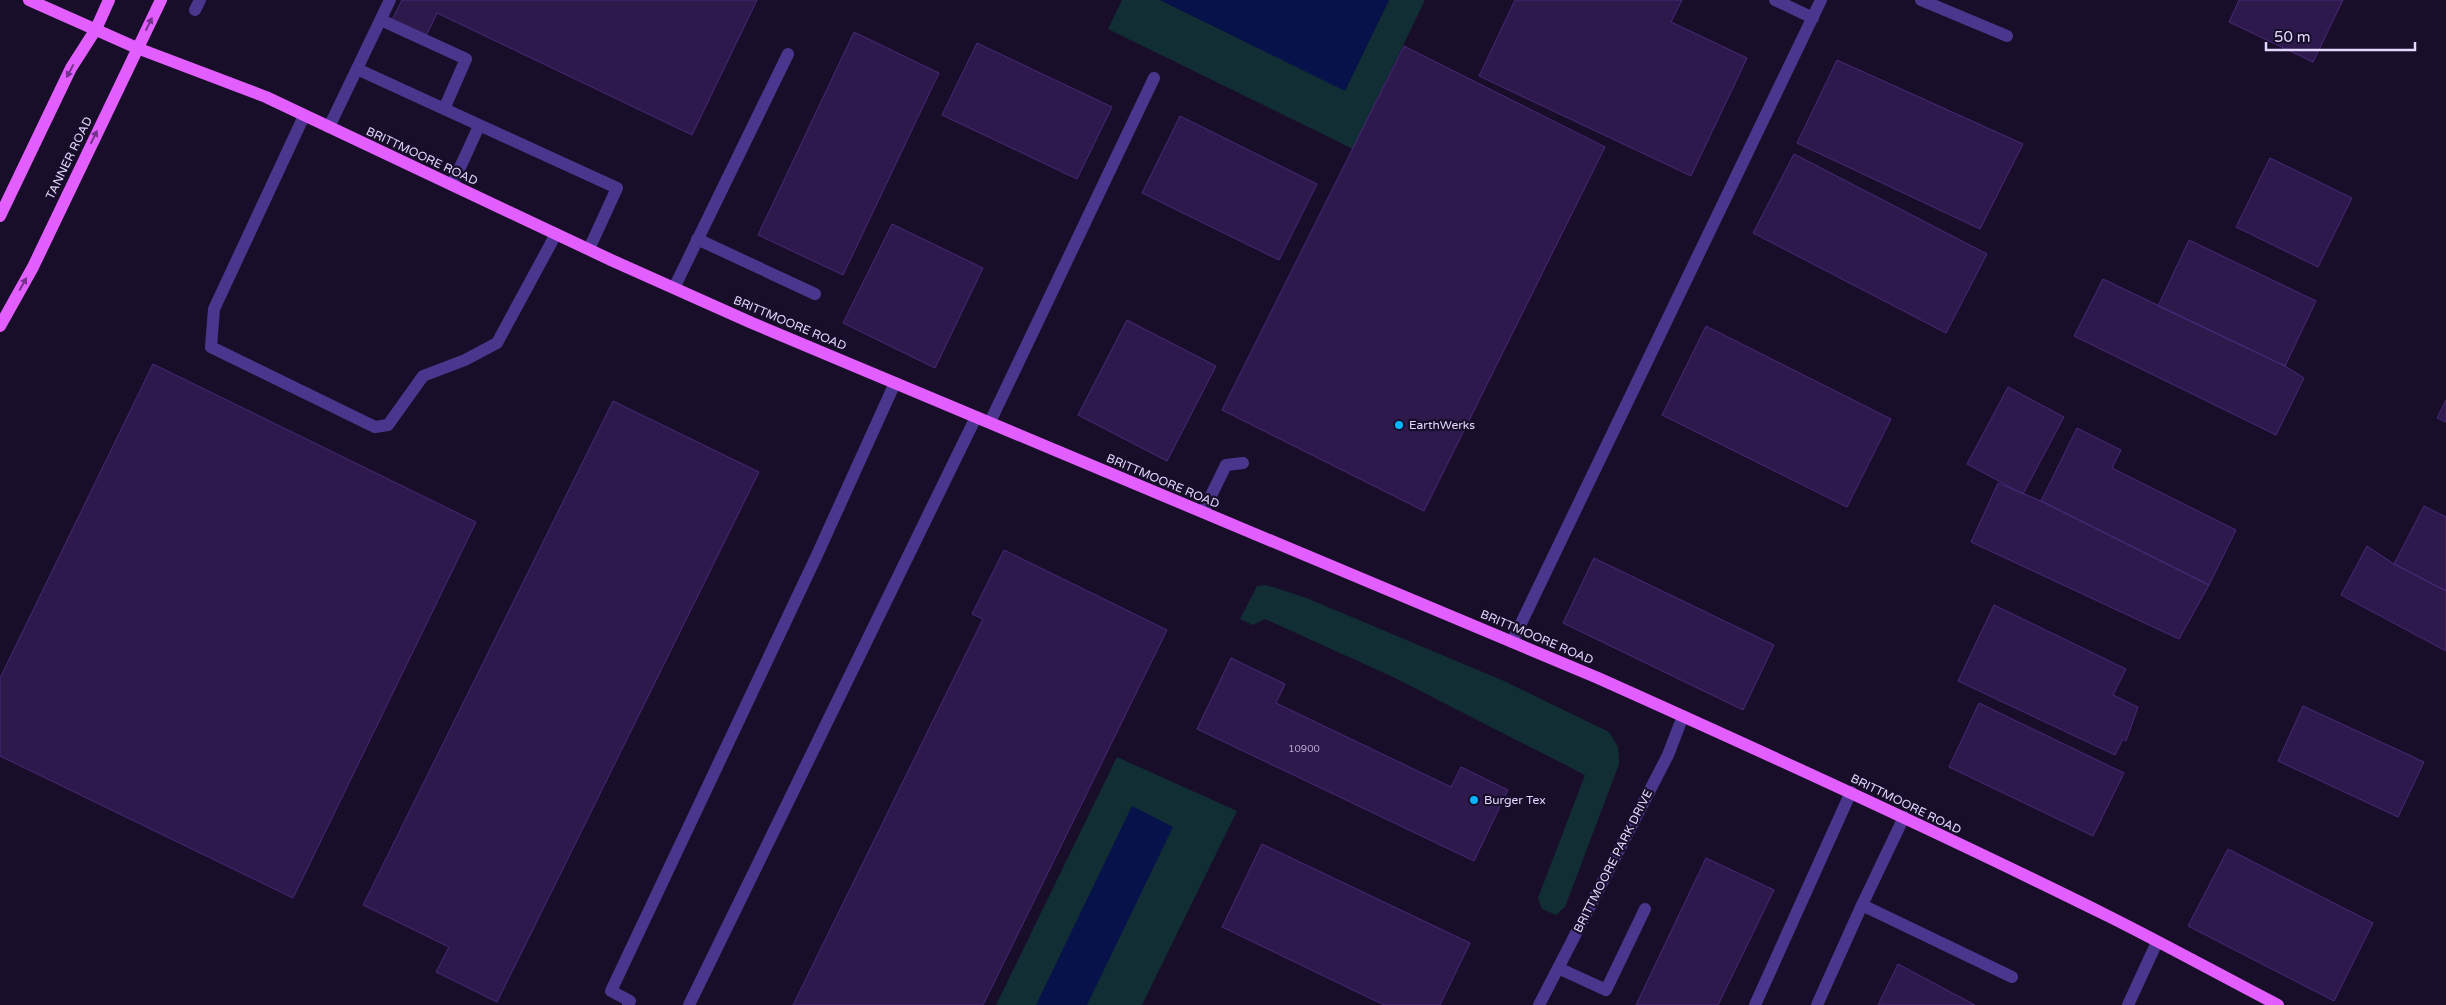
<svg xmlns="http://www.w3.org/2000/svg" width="2446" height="1005" font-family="'Varela Round',sans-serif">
  <rect width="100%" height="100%" fill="#180e2a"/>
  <path fill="#112e34" d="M1122 0H1160L1345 90 1389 0H1425L1353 149 1108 29Z
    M1266 585 1304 597 1504 681 1609 732 1618 747 1619 764 1565 907 1556 915 1542 909 1538 898 1585 775 1395 678 1265 619 1253 625 1240 619 1257 586Z
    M1117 757 1237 811 1142 1005H996Z"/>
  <path fill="#07124a" d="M1160 0H1389L1345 91Z
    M1132 806 1173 827 1087 1005H1036Z"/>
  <path fill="#2d194c" stroke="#492979" d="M402 0H757L692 135 437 13 426 36 392 20Z
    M1515 0H1682L1671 22 1747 58 1691 176 1479 76Z
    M2239 0H2343L2313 62 2229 22Z
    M854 32 939 73 843 275 758 235Z
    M977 43 1112 107 1077 179 942 115Z
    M1404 46 1605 147 1424 511 1222 410Z
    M1837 60 2023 144 1980 229 1797 143Z
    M1180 116 1317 184 1279 260 1142 193Z
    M1794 154 1987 254 1946 333 1753 233Z
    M2270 158 2352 198 2318 267 2236 227Z
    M892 224 983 268 935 368 843 323Z
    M2189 240 2316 301 2285 366 2158 306Z
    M2103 279 2285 366 2304 378 2276 435 2074 336Z
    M1127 320 1216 366 1167 461 1078 415Z
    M1706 326 1891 419 1847 507 1662 415Z
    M153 364 476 522 293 898 0 756V678Z
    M2008 387 2064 417 2023 494 1967 464Z
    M2446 400V422L2437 418Z
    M613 401 759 472 497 1002 436 972 449 947 363 905Z
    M2077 428 2121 450 2112 468 2236 530 2209 585 2041 501Z
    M1998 483 2041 501 2209 585 2179 639 1971 542Z
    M2424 506 2446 517V591L2394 564Z
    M2367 546 2394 564 2446 591V651L2341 595Z
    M1004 550 1167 630 983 1005H793L983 619 972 614Z
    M1594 558 1774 645 1743 710 1563 623Z
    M1994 605 2126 669 2113 695 2138 707 2126 741 2123 739 2115 755 1958 681Z
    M1231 658 1285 684 1276 703 1451 787 1461 767 1508 790 1474 861 1197 729Z
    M1979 703 2124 773 2093 836 1949 767Z
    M2303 706 2424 762 2398 817 2278 761Z
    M1262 844 1470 943 1440 1005H1384L1222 927Z
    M2228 849 2373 923 2334 1001 2188 926Z
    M1706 858 1774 890 1718 1005H1636Z
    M1898 964 1975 1005H1878Z"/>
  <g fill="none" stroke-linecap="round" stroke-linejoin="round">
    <path stroke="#4a368c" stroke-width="12" d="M1775 0 1813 18
      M1921 0 2007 36
      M195 10 200 0
      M381 20 466 59 444 109
      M357 69 617 188 589 249
      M304 116 214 309 211 347 375 427 388 425 423 376 465 360 497 343 556 234
      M329 127 390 0
      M452 185 479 126
      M697 239 815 294
      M674 288 788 54
      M990 422 1154 78
      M1203 512 1226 465 1243 463
      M1512 642 1821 0
      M1904 817 1862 905 2012 977
      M1558 968 1606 990 1645 909
      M628 1005 630 1001 611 991 817 555 895 383
      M689 1005 976 417
      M1539 1005 1668 755 1683 716
      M1755 1005 1851 792
      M1817 1005 1862 905
      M2128 1005 2157 942"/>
    <path stroke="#e35eff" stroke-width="12" d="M29 0 137 48 266 97 611 260 752 323 1598 678C1770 755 1941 833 2110 917 2166 945 2222 976 2278 1005
      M0 216 71 68 96 29 109 0
      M0 326 33 267 161 0"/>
  </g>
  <defs><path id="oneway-solid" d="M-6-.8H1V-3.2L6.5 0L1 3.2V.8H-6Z" transform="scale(1.25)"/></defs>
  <g fill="#73328a">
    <use href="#oneway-solid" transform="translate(149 24) rotate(-64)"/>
    <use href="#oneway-solid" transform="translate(70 71) rotate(118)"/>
    <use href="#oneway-solid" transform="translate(94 137) rotate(-64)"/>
    <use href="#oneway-solid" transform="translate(23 284) rotate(-61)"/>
  </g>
  <g fill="#03b4ff" stroke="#180e2a" stroke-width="2">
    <circle cx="1399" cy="425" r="5"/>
    <circle cx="1474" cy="800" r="5"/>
  </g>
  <g text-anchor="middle" stroke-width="4.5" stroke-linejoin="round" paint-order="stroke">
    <g font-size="10" fill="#b6a8d2">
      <text x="1304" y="752">10900</text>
    </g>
    <g font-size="12" fill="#e3d7ff" stroke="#180e2a">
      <text transform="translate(422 156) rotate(25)" y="4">BRITTMOORE ROAD</text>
      <text transform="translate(69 158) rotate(-64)" y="4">TANNER ROAD</text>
      <text transform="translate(790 323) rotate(23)" y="4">BRITTMOORE ROAD</text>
      <text transform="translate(1163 481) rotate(23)" y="4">BRITTMOORE ROAD</text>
      <text transform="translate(1537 637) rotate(23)" y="4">BRITTMOORE ROAD</text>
      <text transform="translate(1906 804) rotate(26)" y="4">BRITTMOORE ROAD</text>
      <text transform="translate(1613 861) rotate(-63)" y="4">BRITTMOORE PARK DRIVE</text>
    </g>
    <g font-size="12" fill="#e3d7ff" stroke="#180e2a" text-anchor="start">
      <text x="1409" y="429">EarthWerks</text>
      <text x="1484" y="804">Burger Tex</text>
    </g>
  </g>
  <path d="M2266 42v8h149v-8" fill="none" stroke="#e3d7ff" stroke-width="2.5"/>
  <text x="2274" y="42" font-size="15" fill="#e3d7ff" stroke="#180e2a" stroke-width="4" paint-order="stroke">50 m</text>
</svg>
